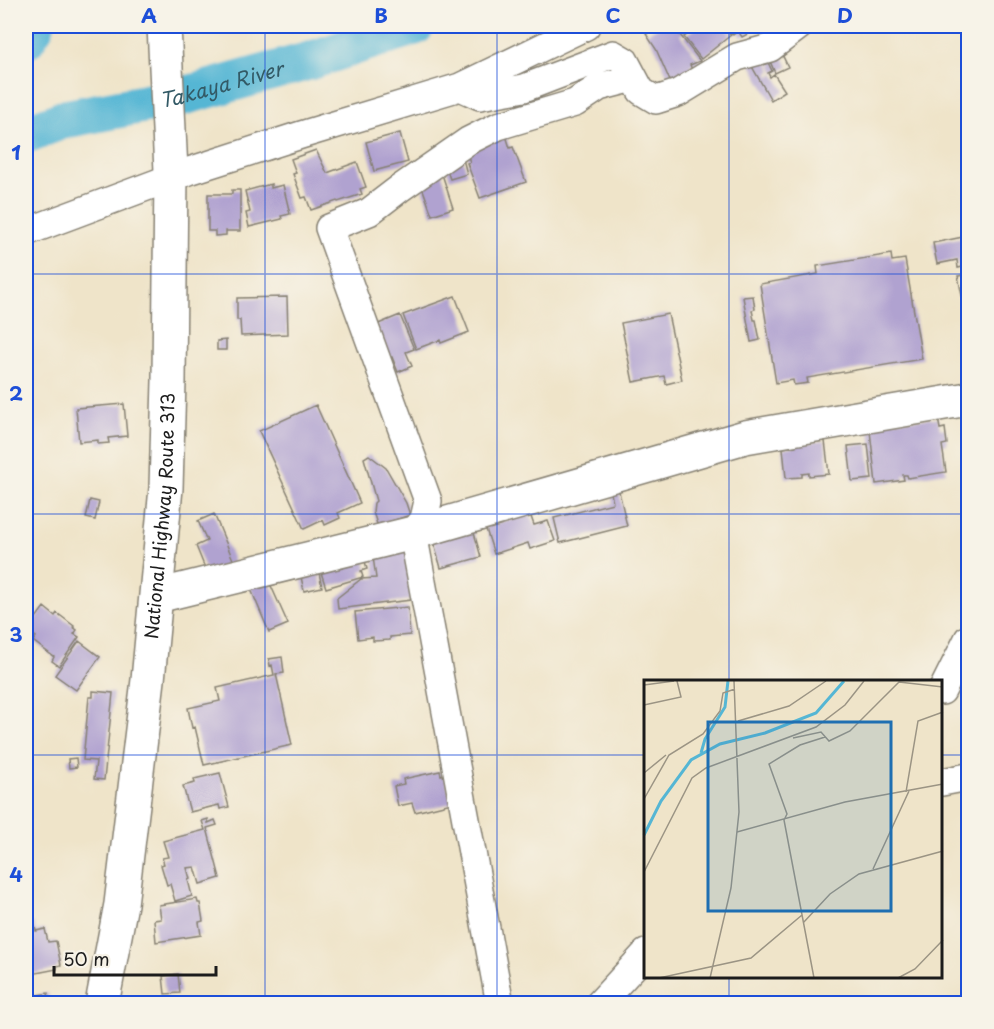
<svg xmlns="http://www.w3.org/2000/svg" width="994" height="1029" font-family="'Playpen Sans',sans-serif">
  <rect width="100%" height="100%" fill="#f7f3e8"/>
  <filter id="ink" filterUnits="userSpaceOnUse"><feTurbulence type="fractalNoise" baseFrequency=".0167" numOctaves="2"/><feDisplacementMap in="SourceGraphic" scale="12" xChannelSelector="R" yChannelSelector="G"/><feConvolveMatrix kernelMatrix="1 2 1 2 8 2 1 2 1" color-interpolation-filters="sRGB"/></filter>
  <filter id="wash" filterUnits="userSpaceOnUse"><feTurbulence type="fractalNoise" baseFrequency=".008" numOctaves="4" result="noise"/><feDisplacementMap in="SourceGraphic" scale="24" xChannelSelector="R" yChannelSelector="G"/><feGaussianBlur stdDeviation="1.35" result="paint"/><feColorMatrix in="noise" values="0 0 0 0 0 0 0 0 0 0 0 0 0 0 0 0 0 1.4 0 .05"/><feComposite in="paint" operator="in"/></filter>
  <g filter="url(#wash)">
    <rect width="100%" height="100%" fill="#efe4c9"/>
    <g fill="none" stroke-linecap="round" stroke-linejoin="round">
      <g stroke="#55b6d4" stroke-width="39">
        <path d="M26 40 35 26"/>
        <path id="s1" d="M26 134 65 119 180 97 309 61 415 26"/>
      </g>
    </g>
    <g id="blocks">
      <path fill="#b0a2d0" d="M660 26H694L680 35 700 61 690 65 693 72 670 81 656 49 646 34Z
        M699 26H724L731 35 701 59 684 37Z
        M727 26H755L757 29 742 37 738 31 733 35Z
        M779 48 788 67 775 73 767 54Z
        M765 56 772 71 768 73 770 77 774 74 785 91 771 100 750 63Z
        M504 129 510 148 513 147 526 182 480 198 467 163 470 162 466 151Z
        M400 133 408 162 374 171 366 142Z
        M316 150 327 173 357 162 366 187 360 189 362 194 338 202 337 201 311 210 306 197 302 198 293 174 296 173 291 159Z
        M463 159 467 174 450 179 445 165Z
        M441 171 453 208 432 215 421 184Z
        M271 184V188L283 185 290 214 281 216 282 219 249 227 246 213 250 212 245 191Z
        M232 190H240V231H226V235L215 236V231H208V194H232Z
        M968 236V295L962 296 958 276 965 275 963 267 958 268 957 260 937 264 933 243Z
        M891 254 892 261 905 259 922 359 807 378 808 383 794 385 793 380 776 383 760 284 818 274 817 266Z
        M455 296 469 332 441 343 440 340 416 349 403 315Z
        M753 296 755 309 752 310 754 320H756L760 340 751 342 743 297Z
        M287 297 288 334 241 336 240 320H237V298Z
        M668 314 682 380 666 384 664 376 633 382 621 323Z
        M400 315 414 349 406 352 412 366 398 372 392 357 389 358 376 325Z
        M226 340V350H217V341Z
        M124 404 127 436 108 438 109 443 98 444V440L79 442 76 408Z
        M316 405 360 503 338 513 340 518 325 525 323 520 304 529 259 431Z
        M938 418 940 429 945 428 947 444 942 445 946 472 908 478 907 475H903L904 480 876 484 869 422Z
        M825 441 829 474 809 476V473L802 474V477L786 478 783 448 795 446V444Z
        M868 444 872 479 852 481 848 446Z
        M369 455 386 468 406 503 410 515 383 524 382 523 377 524 373 512 374 503 376 501 364 458Z
        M618 487 627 526 560 543 554 518 613 503 610 488Z
        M90 500 99 502 95 520 86 518Z
        M214 514 234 562 207 573 196 546 207 541 198 521Z
        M530 514 534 525 548 521 555 541 530 549 528 543 494 554 485 526Z
        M472 526 481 557 441 568 432 537Z
        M410 544 419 599 338 609 337 598 361 579 376 578 372 550Z
        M363 553 367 569 361 571 363 577 326 588 319 566Z
        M318 568 322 587 304 591 300 572Z
        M268 579 288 624 269 632 250 587Z
        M44 607 55 616 57 613 74 626 73 627 77 630 74 634 79 637 59 666 52 661 54 657 33 641 36 637 27 630Z
        M408 607 410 635 390 637V640L373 641V637L358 639 355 612Z
        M79 641 100 657 76 690 55 675Z
        M282 657 284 673 276 674 292 745 204 765 195 727 192 728 188 708 220 701 217 688 274 675 272 665 270 666 269 659Z
        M93 691 113 693 104 780 94 779 96 761 83 760 89 697H93Z
        M76 758 77 767 69 768 68 759Z
        M440 771 441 775 445 774 452 803 415 812 412 803 398 806 394 786 404 784 403 779Z
        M220 773 229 807 220 809 219 805 190 812 183 786 195 783 194 779Z
        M208 819V823L215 820 217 825 207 828 220 878 200 884 195 867 187 868 190 879 188 880 192 896 175 901 170 884 167 885 161 865 164 864 162 858 168 857 163 841 205 830 202 821Z
        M197 899 198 903H200L203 921 199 922 201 935 156 942 154 920 161 919 159 905Z
        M34 923 36 931 45 929 48 942 56 941 61 965 57 966V969L26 975V925Z
        M178 974 180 993 165 994 163 976Z
        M48 993 50 1004H32L31 996Z"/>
    </g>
  </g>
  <g filter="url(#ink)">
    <use href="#blocks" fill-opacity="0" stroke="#868072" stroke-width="1.5"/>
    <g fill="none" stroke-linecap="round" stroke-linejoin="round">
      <defs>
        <path id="street" d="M460 87 480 96 524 88 613 54 625 61 641 91 656 100 678 93 737 57 770 48 799 26
          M26 232 189 171 301 135 460 87 586 26
          M942 691 968 639
          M942 782 968 777
          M500 1004 413 533 424 519 428 501 329 228 369 212 399 189 468 141 498 126 575 103 599 87 634 78
          M599 1004 646 953"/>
        <path id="secondary" d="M157 596 413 533 745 437 968 399"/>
        <g id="highway">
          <path id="s2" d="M102 1004 121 904 148 680 166 488 169 381 171 171 164 26"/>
        </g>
      </defs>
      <use href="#street" stroke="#868072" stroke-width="30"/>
      <use href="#secondary" stroke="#868072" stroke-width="36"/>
      <use href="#highway" stroke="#868072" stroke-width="36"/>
      <use href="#street" stroke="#fff" stroke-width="27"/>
      <use href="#secondary" stroke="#fff" stroke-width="33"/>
      <use href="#highway" stroke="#fff" stroke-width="33"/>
    </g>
  </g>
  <path fill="none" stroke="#1d4ed8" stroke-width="1.5" stroke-opacity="0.55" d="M265 26V1004M497 26V1004M729 26V681M26 274H968M26 514H968M26 755H646M942 755H968M729 976V1004"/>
  <g text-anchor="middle" stroke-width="5" stroke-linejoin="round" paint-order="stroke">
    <g font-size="18" fill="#1c1c1c" stroke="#f7f3e8">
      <text dy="6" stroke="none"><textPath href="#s2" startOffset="492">National Highway Route 313</textPath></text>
    </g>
    <g font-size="20" font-style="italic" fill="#335a66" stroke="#f7f3e8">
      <text dy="7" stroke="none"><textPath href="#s1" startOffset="202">Takaya River</textPath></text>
    </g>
  </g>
  <g transform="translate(644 680)">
    <rect width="298" height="298" fill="#efe4c9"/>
    <path fill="none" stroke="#55b6d4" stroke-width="3" d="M57 73 61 59 81 27 84 1M0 155 17 121 47 80 76 64 121 53 172 33 200 1"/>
    <path fill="none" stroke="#9b9484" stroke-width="1.5" d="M0 5 30 1M0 25 37 17 33 1M94 41 145 26 182 1M149 58 177 52 185 61 206 51 255 2 299 7M0 93 22 75M262 112 274 41 299 32M0 119 25 75 59 54 76 31 79 13 91 9M93 152 201 122 299 104M229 189 265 111M0 192 48 98 62 88 172 47 201 25 220 1M159 243 186 214 215 194 299 171M15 298 107 278 158 235M66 298 87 208 95 132 90 1M170 298 140 140 143 134 125 84 156 65 181 57M254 298 271 289 299 260"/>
    <path fill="#1f6fb2" fill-opacity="0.15" stroke="#1f6fb2" stroke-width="3" d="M64 42H247V231H64Z"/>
    <rect width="298" height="298" fill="none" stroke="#1c1c1c" stroke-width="3"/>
  </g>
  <rect width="994" height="1029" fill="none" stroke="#f7f3e8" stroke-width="66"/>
  <path d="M54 966v9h162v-9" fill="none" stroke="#1c1c1c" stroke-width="3"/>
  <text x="63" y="966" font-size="18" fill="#1c1c1c" stroke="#f7f3e8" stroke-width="4.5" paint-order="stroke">50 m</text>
  <rect x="33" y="33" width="928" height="963" fill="none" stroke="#1d4ed8" stroke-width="2"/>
  <g font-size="20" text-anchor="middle" font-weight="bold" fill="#1d4ed8">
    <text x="149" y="23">A</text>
    <text x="381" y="23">B</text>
    <text x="613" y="23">C</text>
    <text x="845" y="23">D</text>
    <text x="16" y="160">1</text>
    <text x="16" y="401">2</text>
    <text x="16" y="642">3</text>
    <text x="16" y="882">4</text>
  </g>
</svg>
